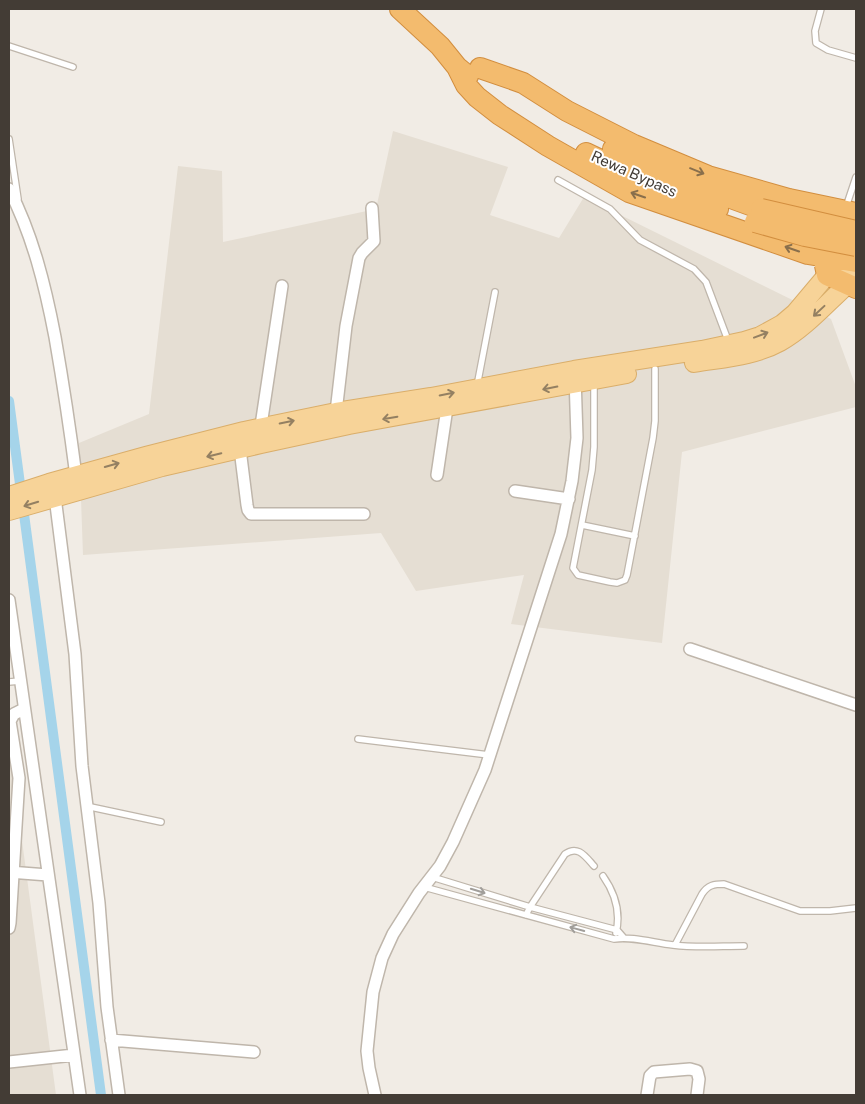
<svg xmlns="http://www.w3.org/2000/svg" width="865" height="1104" font-family="'Public Sans',sans-serif">
  <rect width="100%" height="100%" fill="#f1ece5"/>
  <path fill="#e5ded3" d="M393 131 508 167 490 215 559 238 584 197 831 319 856 387V407L682 452 662 643 511 624 524 575 416 591 381 533 83 555 79 443 149 414 178 166 222 171 223 242 376 209Z
    M9 743 56 1095H9Z"/>
  <g fill="none" stroke-linecap="round" stroke-linejoin="round">
    <path stroke="#a5d4ea" stroke-width="10" d="M9 401 101 1095"/>
    <defs>
      <path id="lane" d="M821 9 815 31 816 43 828 50 856 58
        M9 46 73 67
        M9 139 18 199
        M558 180 610 209 640 240 694 269 706 282 729 343
        M846 207 856 177
        M594 382V447L592 470 573 568 578 575 610 582 617 583 625 580 627 575 653 438 655 421V369
        M477 386 495 292
        M582 525 635 536
        M9 682 20 681
        M358 739 489 755
        M86 806 161 822
        M603 876C615 893 621 912 616 933
        M432 877 530 907 617 930 624 938
        M424 887 614 939C633 936 654 943 673 945 696 948 720 946 744 946
        M526 915 530 907 565 854C578 845 585 856 594 866
        M675 945 702 894C708 885 714 884 724 884L800 911H830L856 908"/>
      <path id="street" d="M9 189C33 236 45 285 55 337 63 383 70 429 76 476
        M336 412 346 326 359 258 362 253 374 241 372 208
        M260 432 282 286
        M240 449 247 505 248 510 251 514H364
        M437 475 447 408
        M515 491 569 499
        M55 497 75 654 82 766 99 903 107 1007 119 1095
        M9 600 80 1095
        M690 649 856 705
        M9 872 48 875
        M9 928 10 923 19 778 10 721 14 714 24 709
        M111 1040 254 1052
        M9 1062 74 1055
        M375 1095 369 1068 367 1051 373 992 382 958 393 934 419 893 440 866 453 842 485 770 561 534 572 481 577 438 575 377
        M647 1095 650 1076 654 1072 690 1069 697 1071 699 1079 697 1095"/>
      <path id="primary" d="M694 363C723 358 755 356 780 342 805 328 826 304 847 285L856 281
        M9 496 49 483 146 456 244 431 336 412 431 397 574 370 702 350 744 341 760 336 782 324 795 313 827 275 856 266
        M9 511 162 467 261 444 349 425 627 374"/>
      <path id="highway" d="M400 9 440 46 457 67 468 76
        M457 67 466 85 477 97 500 115 548 146 629 192 808 254 856 262
        M480 68 523 83 567 111 634 145 708 176 789 199 856 213
        M613 149 654 170 761 209
        M586 153 643 180 718 209
        M825 245 823 256 827 275 856 288"/>
    </defs>
    <use href="#lane" stroke="#bfb6ab" stroke-width="8"/>
    <use href="#street" stroke="#bfb6ab" stroke-width="14"/>
    <use href="#primary" stroke="#daae6a" stroke-width="20"/>
    <use href="#highway" stroke="#d28e3f" stroke-width="22"/>
    <use href="#lane" stroke="#fff" stroke-width="5.5"/>
    <use href="#street" stroke="#fff" stroke-width="11"/>
    <use href="#primary" stroke="#f7d398" stroke-width="18"/>
    <use href="#highway" stroke="#f3bb6e" stroke-width="20"/>
    <defs>
      <path id="highway-bridge" d="M761 209 856 231
        M755 222 805 236 856 246"/>
    </defs>
    <use href="#highway-bridge" stroke="#d28e3f" stroke-width="22" stroke-linecap="butt"/>
    <use href="#highway-bridge" stroke="#f3bb6e" stroke-width="20"/>
  </g>
  <defs><path id="oneway-shaft" d="M-6 0H5M1.5-3L5.5 0L1.5 3" fill="none" stroke-width="1.6" stroke-linecap="round" stroke-linejoin="round" transform="scale(1.25)"/></defs>
  <g stroke="#896f4c">
    <use href="#oneway-shaft" transform="translate(697 171) rotate(22)"/>
    <use href="#oneway-shaft" transform="translate(638 195) rotate(-161)"/>
    <use href="#oneway-shaft" transform="translate(792 249) rotate(-161)"/>
  </g>
  <g stroke="#948062">
    <use href="#oneway-shaft" transform="translate(819 311) rotate(137)"/>
    <use href="#oneway-shaft" transform="translate(761 335) rotate(-21)"/>
    <use href="#oneway-shaft" transform="translate(550 388) rotate(169)"/>
    <use href="#oneway-shaft" transform="translate(447 394) rotate(-11)"/>
    <use href="#oneway-shaft" transform="translate(390 418) rotate(170)"/>
    <use href="#oneway-shaft" transform="translate(287 422) rotate(-12)"/>
    <use href="#oneway-shaft" transform="translate(214 455) rotate(167)"/>
    <use href="#oneway-shaft" transform="translate(112 465) rotate(-16)"/>
    <use href="#oneway-shaft" transform="translate(31 504) rotate(163)"/>
  </g>
  <g stroke="#a19e9a">
    <use href="#oneway-shaft" transform="translate(478 891) rotate(17)"/>
    <use href="#oneway-shaft" transform="translate(577 929) rotate(-165)"/>
  </g>
  <g text-anchor="middle" stroke-width="4" stroke-linejoin="round" paint-order="stroke">
    <g font-size="15" fill="#433c35" stroke="#fff">
      <text transform="translate(634 174) rotate(24)" y="5">Rewa Bypass</text>
    </g>
  </g>
  <rect width="865" height="1104" fill="none" stroke="#433c35" stroke-width="20"/>
</svg>
